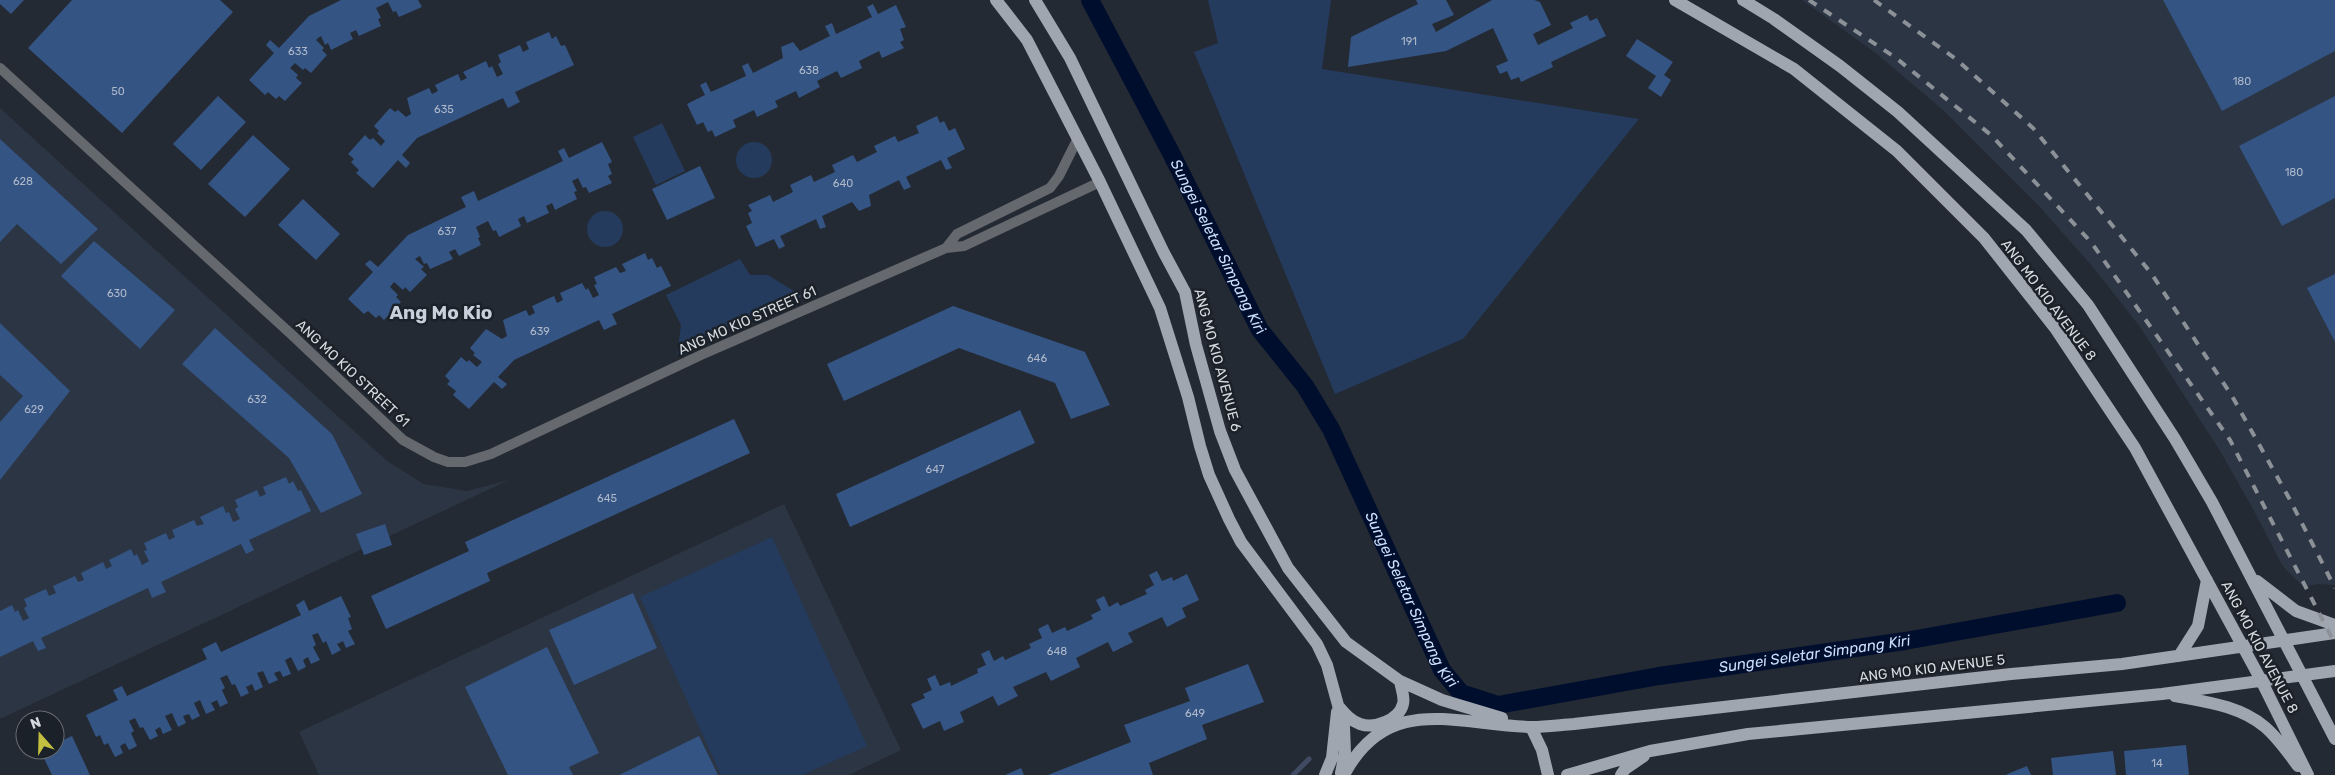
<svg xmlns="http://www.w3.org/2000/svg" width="2335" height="775" font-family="Rubik,sans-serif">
  <rect width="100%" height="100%" fill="#242a33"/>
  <path fill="#2c3543" d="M1802 0H2335V585L2318 584 2303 587 2282 565 2253 509 2220 451 2140 327 2093 267 2038 205 1944 111 1877 54Z
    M0 108 387 461 424 484 467 491 509 480 0 719Z
    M784 504 901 750 849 775H319L299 732Z"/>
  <path fill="#243b5d" d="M1208 0H1331L1322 69 1639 119 1463 339 1335 394 1194 52 1218 43Z
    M662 123 685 171 656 185 633 137Z
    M736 160a18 18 0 1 1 36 0a18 18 0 1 1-36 0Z
    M587 229a18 18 0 1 1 36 0a18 18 0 1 1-36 0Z
    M740 259 750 275H768L802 296 677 355 681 325 666 295Z
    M772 537 867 746 802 775H721L640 597Z"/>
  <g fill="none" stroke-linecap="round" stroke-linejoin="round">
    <path stroke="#404b63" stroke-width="5" d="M1412 615 1413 604
      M1293 775 1309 759"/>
    <path stroke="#000e2e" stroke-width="18" id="s1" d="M1090 0 1170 151 1260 330 1305 386 1331 429 1442 670 1461 693 1498 705 1659 676 1905 641 2117 603"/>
  </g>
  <path fill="#345484" d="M0 0H24L11 14 0 4Z
    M72 0H220L233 12 122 133 28 48Z
    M341 0H418L422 7 399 17 396 11 393 12 388 2 376 8 381 18 378 19 381 26 359 36 356 30 350 33 353 39 331 50 328 43 325 45 321 36 318 38 316 40 324 48 322 50 327 55 311 73 305 68 303 70 295 63 290 68 298 75 296 78 302 83 285 101 279 96 276 99 268 92 265 95 249 80 274 53 266 45 270 40 279 48 309 16Z
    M1416 0H1446L1454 15 1432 24 1436 32 1492 0H1534L1540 2 1551 25 1533 34 1538 45 1573 28 1570 23 1587 15 1590 21 1597 18 1606 36 1551 62 1553 67 1521 82 1519 77 1511 80 1507 71 1500 74 1496 66 1508 61 1493 28 1446 51 1348 67 1351 37 1418 4Z
    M2163 0H2335V51L2222 111Z
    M873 4 878 14 896 5 906 27 900 29 904 40 900 42 904 48 882 58 879 51 859 61 862 68 841 78 837 71 817 81 820 87 799 98 796 91 775 101 778 107 757 117 754 110 733 120 736 127 715 137 712 130 708 132 703 122 697 125 687 104 705 95 700 85 706 82 711 92 746 76 742 66 748 63 753 73 783 58 781 47 793 42 800 51 830 36 825 26 832 23 836 34 872 17 867 7Z
    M549 32 552 39 556 36 561 46 565 45 574 65 515 92 520 102 508 108 503 98 417 138 402 155 410 163 406 168 398 160 373 188 356 173 359 170 351 162 354 159 348 154 365 135 370 140 373 138 381 146 385 141 377 133 379 131 374 126 390 108 395 112 398 110 406 117 411 114 407 98 429 88 432 94 438 91 435 85 458 74 461 81 467 78 463 72 486 61 489 68 492 66 497 77 503 74 498 64 501 62 498 55 520 45 523 52 529 49 526 42Z
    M1637 39 1673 62 1664 75 1671 80 1661 97 1648 88 1656 76 1626 56Z
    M218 96 246 122 201 170 173 144Z
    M2335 96V198L2282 226 2239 146Z
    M937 116 940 123 944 121 949 131 955 128 965 149 947 158 952 168 946 170 941 160 906 177 911 187 904 190 899 180 869 195 871 206 859 211 852 202 822 216 826 227 820 229 816 219 780 236 785 246 779 249 774 239 756 247 746 226 752 223 748 213 752 211 748 205 770 195 773 202 793 192 790 185 811 175 814 182 835 172 832 165 853 155 857 162 877 152 874 146 895 136 898 142 919 133 916 126Z
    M253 135 290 169 245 217 208 184Z
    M0 139 98 229 61 264 17 224 0 242Z
    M602 142 612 162 608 164 612 174 608 176 612 183 589 193 586 187 583 188 578 178 572 181 577 191 574 192 577 199 555 210 552 203 546 206 549 213 527 223 524 216 518 219 521 226 499 237 496 230 493 231 488 221 476 227 480 237 478 238 481 245 459 256 455 249 449 252 453 259 430 269 427 263 424 264 420 256 418 257 415 259 424 267 421 269 427 275 410 292 405 287 403 290 394 282 390 287 398 295 396 297 401 302 384 320 379 315 376 318 368 311 364 314 348 299 373 272 365 264 370 260 378 267 408 235 466 207 461 197 474 191 478 201 563 161 558 151 564 148 569 158Z
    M700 166 715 198 667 220 652 189Z
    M303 199 340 234 316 260 278 225Z
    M94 241 175 310 140 349 61 276Z
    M645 253 648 260 652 258 657 268 661 266 671 286 612 314 617 324 604 330 599 320 514 360 498 377 507 384 502 389 494 382 469 409 453 395 456 391 447 384 450 381 445 376 461 357 467 362 469 360 477 367 482 362 473 355 475 353 470 348 486 329 502 339 507 336 503 320 526 310 529 316 535 313 532 306 554 296 557 303 563 300 560 293 582 283 586 290 588 288 593 298 599 295 594 285 597 284 594 277 616 267 620 273 626 271 622 264Z
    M2335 274V342L2307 288Z
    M953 306 1085 352 1110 405 1071 419 1055 383 959 348 844 401 827 364Z
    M0 323 70 391 0 480V422L23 396 0 375Z
    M215 328 332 434 362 494 321 513 289 458 182 364Z
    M1020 410 1035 443 850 527 836 494Z
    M734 419 750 453 487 573 490 581 386 629 371 596 469 551 465 542Z
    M286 477 289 484 293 481 298 491 301 490 311 511 249 540 254 550 246 554 241 544 161 582 166 592 152 598 148 588 41 638 46 648 38 651 33 641 0 657V611L12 605 15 612 18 610 23 621 29 618 24 608 27 606 24 599 46 589 49 596 56 593 53 586 75 576 78 582 84 580 81 573 103 562 106 569 112 566 109 560 131 549 134 556 137 554 142 565 149 561 144 551 147 550 144 543 166 533 169 540 175 537 172 530 194 520 197 526 204 524 200 517 223 506 226 513 229 512 233 522 240 519 235 509 238 507 235 500 257 490 260 497 266 494 263 487Z
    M385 524 392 545 364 555 356 534Z
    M1157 571 1162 581 1172 577 1173 581 1187 574 1199 600 1182 608 1186 617 1167 627 1162 617 1128 633 1133 642 1113 652 1108 642 1076 658 1080 667 1051 681 1046 672 1013 687 1018 696 998 706 993 696 960 712 964 722 944 731 940 721 923 729 911 704 925 698 923 694 932 690 927 679 935 675 940 686 950 682 951 686 978 673 977 669 986 665 981 654 989 650 994 661 1003 656 1005 660 1031 648 1029 644 1042 638 1038 629 1048 624 1052 633 1065 627 1067 631 1093 619 1091 615 1101 610 1096 600 1104 596 1109 607 1118 602 1120 606 1147 594 1145 590 1154 585 1149 575Z
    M633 593 657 648 574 685 549 630Z
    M341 596 351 617 348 618 352 629 348 631 355 644 346 648 343 641 337 644 341 650 332 655 326 641 323 643 318 633 312 635 316 645 313 647 320 660 311 664 308 657 303 660 306 667 298 671 291 657 285 660 291 674 283 677 280 671 274 673 278 680 269 684 263 671 257 673 263 687 255 691 252 684 246 687 249 693 241 697 235 684 232 685 227 675 220 678 225 688 222 690 228 703 220 707 217 700 211 703 215 710 206 714 200 700 194 703 200 716 192 720 189 714 183 716 186 723 178 727 172 713 165 716 172 730 163 734 160 727 155 730 158 736 150 740 143 727 140 728 135 718 129 721 134 731 131 733 137 746 129 750 125 743 120 746 123 753 115 757 108 743 104 745 100 735 96 737 86 715 118 700 113 690 122 686 127 696 207 659 202 649 216 642 221 652 301 615 296 605 304 600 309 611Z
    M547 647 599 753 569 767 573 775H508L465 687Z
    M1248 664 1264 702 1202 725 1207 739 1149 763 1153 775H1048L1131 742 1124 725 1190 701 1185 688Z
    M72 736 90 775H52L40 750H55V744Z
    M699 736 718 775H619Z
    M2186 745 2189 775H2126L2124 751Z
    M2113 751 2116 775H2053L2051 758Z
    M2027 766 2031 775H2005Z
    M1021 768 1024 775H1005Z"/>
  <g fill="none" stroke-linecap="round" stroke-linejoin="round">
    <path stroke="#65686d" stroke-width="10" d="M0 68 291 334 403 440 434 457 448 462H465L491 454 701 355 946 248 964 246 1100 182
      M946 248 957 234 1050 188 1059 176 1078 138"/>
    <path stroke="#9fa6b0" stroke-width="12" d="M996 0 1027 40 1100 182 1160 308 1188 397 1200 446 1209 475 1229 519 1241 542 1317 644 1327 665 1344 727 1345 753 1341 773
      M1035 0 1070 58 1164 253 1185 292 1196 345 1220 431 1235 470 1288 568 1346 642 1400 681 1442 700 1502 718
      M1675 0 1794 69 1897 151 1984 238 2055 328 2135 448 2261 680 2308 775
      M1743 0 1774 19 1840 66 1898 112 2026 230 2088 305 2175 439 2212 502 2335 739
      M2257 581 2296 611 2335 625
      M2179 656 2198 626 2207 580
      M2175 696C2207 702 2240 706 2265 727 2278 738 2288 753 2298 766
      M1339 707C1345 714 1351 721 1360 724 1375 729 1399 720 1403 704 1405 698 1401 688 1400 681
      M1531 727 1542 750 1548 775
      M1325 775 1332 758 1337 712
      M1344 775C1388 691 1459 726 1532 727 1545 727 1560 725 1574 724L2011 674 2122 664 2335 633
      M1567 775 1650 751 1748 734 2162 694 2335 671
      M1621 775 1625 769 1644 756"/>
    <path stroke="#8c9198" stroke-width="4" stroke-dasharray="9 9" stroke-linecap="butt" d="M1809 0 1896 58 1991 135 2091 242 2230 440 2335 644
      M1874 0 1956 59 2033 128 2151 273 2232 396 2289 498 2335 588"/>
  </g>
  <g text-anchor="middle" stroke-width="5" stroke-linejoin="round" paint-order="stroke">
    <g font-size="11" fill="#aeb8c9">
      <text x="1409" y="45">191</text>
      <text x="298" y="55">633</text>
      <text x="809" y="74">638</text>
      <text x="2242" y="85">180</text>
      <text x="118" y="95">50</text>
      <text x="444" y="113">635</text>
      <text x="2294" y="176">180</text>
      <text x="23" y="185">628</text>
      <text x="843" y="187">640</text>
      <text x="447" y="235">637</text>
      <text x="117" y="297">630</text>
      <text x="540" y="335">639</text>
      <text x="1037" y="362">646</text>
      <text x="257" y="403">632</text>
      <text x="34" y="413">629</text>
      <text x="935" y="473">647</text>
      <text x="607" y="502">645</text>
      <text x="1057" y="655">648</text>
      <text x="1195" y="717">649</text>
      <text x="2157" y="767">14</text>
    </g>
    <g font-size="14" fill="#d6dae0" stroke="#1b2129">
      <text transform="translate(2049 300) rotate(53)" y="5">ANG MO KIO AVENUE 8</text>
      <text transform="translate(747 320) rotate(-24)" y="5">ANG MO KIO STREET 61</text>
      <text transform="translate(1218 360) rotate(75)" y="5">ANG MO KIO AVENUE 6</text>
      <text transform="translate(353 373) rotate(43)" y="5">ANG MO KIO STREET 61</text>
      <text transform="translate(2260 647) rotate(62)" y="5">ANG MO KIO AVENUE 8</text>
      <text transform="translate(1932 668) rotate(-7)" y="5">ANG MO KIO AVENUE 5</text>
    </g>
    <g font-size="15" font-style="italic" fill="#c9defc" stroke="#1b2129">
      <text dy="5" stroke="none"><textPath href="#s1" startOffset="278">Sungei Seletar Simpang Kiri</textPath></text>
      <text dy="5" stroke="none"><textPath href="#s1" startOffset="682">Sungei Seletar Simpang Kiri</textPath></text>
      <text dy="5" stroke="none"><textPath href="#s1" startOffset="1148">Sungei Seletar Simpang Kiri</textPath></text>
    </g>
    <g font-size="19" font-weight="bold" fill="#c8d0dc" stroke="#1b2129">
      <text x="441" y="319">Ang Mo Kio</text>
    </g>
  </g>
  <g transform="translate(40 735) rotate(340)"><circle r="24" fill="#1b2129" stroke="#666b72"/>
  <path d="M0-4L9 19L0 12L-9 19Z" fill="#c1be40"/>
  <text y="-8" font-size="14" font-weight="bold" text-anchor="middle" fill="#d6dae0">N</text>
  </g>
</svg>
